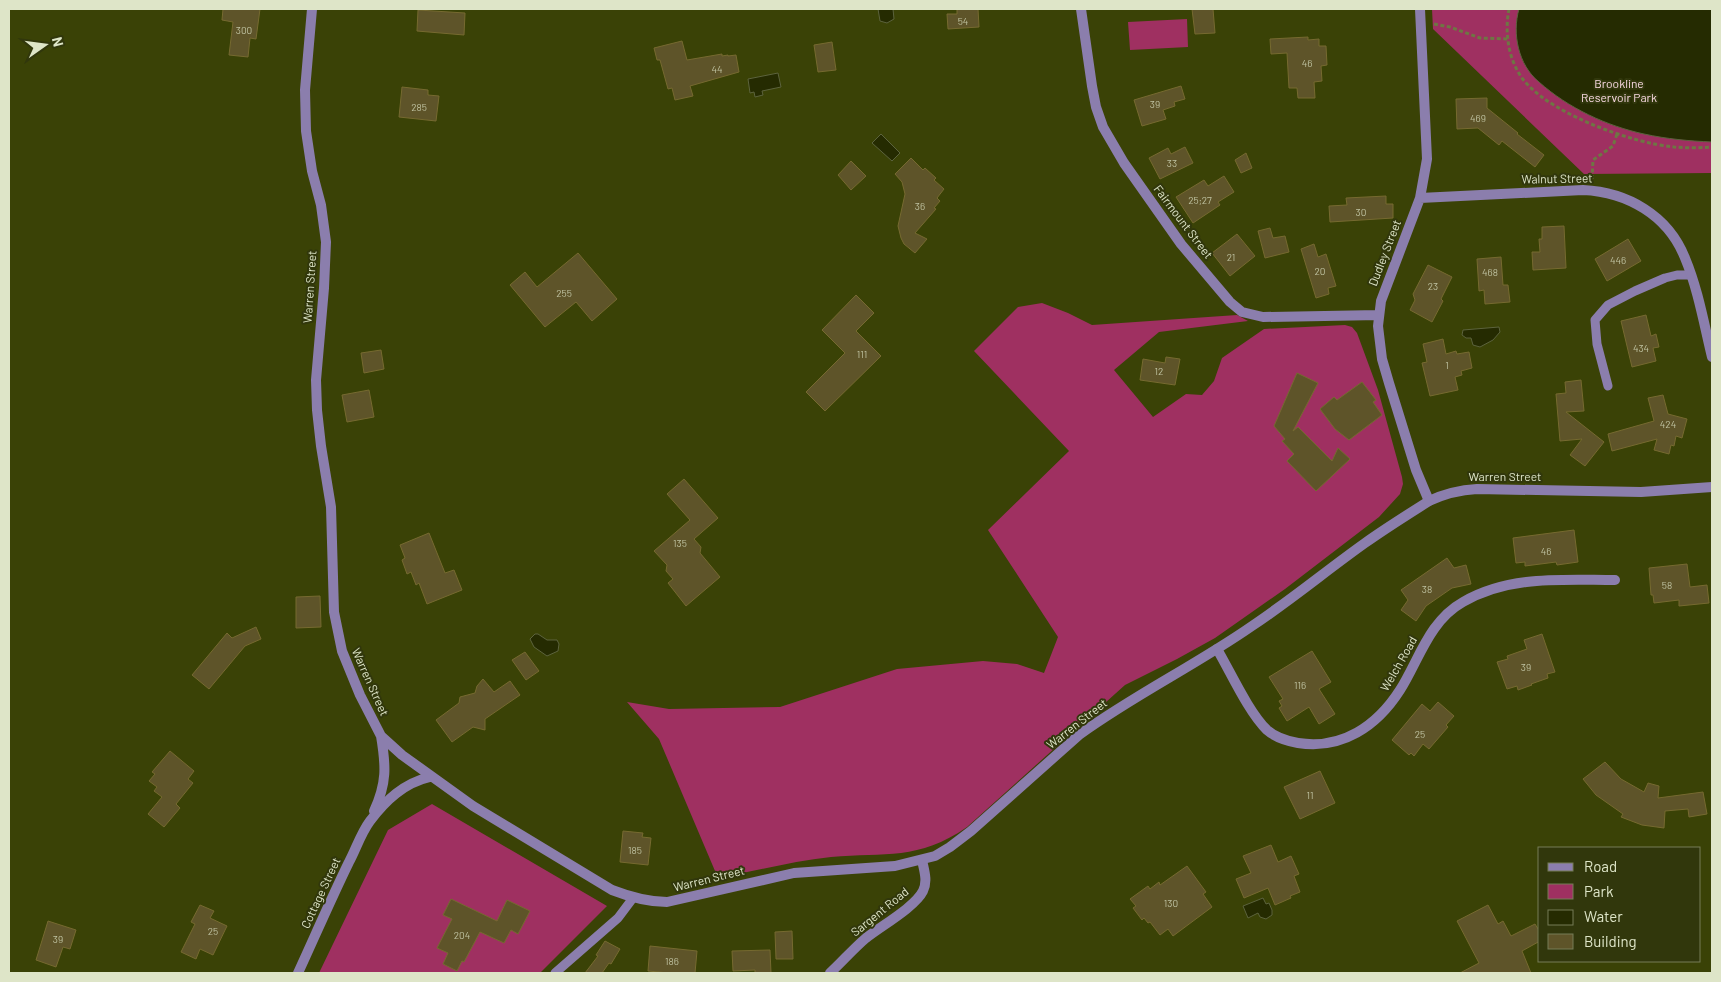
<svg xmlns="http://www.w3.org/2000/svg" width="1721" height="982" font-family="Barlow,sans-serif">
  <rect width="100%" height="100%" fill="#3a4206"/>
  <path fill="#9f3061" d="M1432 9H1712V173L1584 174 1433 29Z
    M1187 19 1188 47 1130 50 1128 22Z
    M1042 303 1068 313 1092 325 1237 315 1248 321 1159 332 1114 370 1153 417 1186 394 1202 395 1214 381 1222 358 1264 329 1345 325 1352 327 1357 333 1378 390 1402 477 1403 484 1400 494 1379 517 1285 589 1215 638 1177 659 1125 685 967 827C918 861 886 852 831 857 793 861 756 871 718 878L659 739 627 702 669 709 780 707 897 669 983 661 1017 664 1044 673 1058 637 988 530 1069 451 974 351 1018 307Z
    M432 804 607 906 540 973H319L388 830Z"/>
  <path fill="#252b01" stroke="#5c633d" d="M878 9H893L894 19 887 23 880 21Z
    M1519 9H1712V142C1689 141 1667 139 1644 134 1607 126 1568 108 1539 82 1518 65 1512 33 1519 9Z
    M778 73 781 87 762 91 763 95 755 97 754 92 750 93 748 79Z
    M881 134 900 153 892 161 872 143Z
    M1499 327 1500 332 1493 340 1480 347 1473 345 1471 338H1466L1462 335 1463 330Z
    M538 634 547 640H557L559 644 558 651 547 656 534 647 530 639 535 634Z
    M1263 898 1266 904 1269 903 1272 910V915L1266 919 1260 917 1258 913 1248 918 1243 906Z"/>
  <path fill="#5e5429" stroke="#766a30" d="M223 9H260L256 39 250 38 248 57 229 55 233 22 222 20Z
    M957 9H978L979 27 948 29 947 14H957Z
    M1192 9H1213L1215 33 1195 34Z
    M418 10 465 13 464 35 417 31Z
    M1308 37V40L1319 39V46H1326L1327 65 1321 66 1322 81 1314 82 1315 98H1298L1297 88H1289L1287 53 1271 54 1270 39Z
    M682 41 687 60 722 54V56L728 55V56L736 55 739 72 690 86 693 96 675 100 672 88 668 89 660 60H657L654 48Z
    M832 42 836 70 818 72 814 45Z
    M1181 86 1185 99 1174 102 1175 106 1163 110 1166 119 1142 126 1134 100Z
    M402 87 428 90V95L439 96 436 121 399 117Z
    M1487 98V108L1518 133 1517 134 1544 155 1535 167 1502 141 1499 145 1478 128 1457 129 1456 99Z
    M1185 147 1193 163 1160 179 1149 158 1168 148 1171 154Z
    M1246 153 1252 168 1241 173 1235 160Z
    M911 158 923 170 925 168 936 178 934 180 944 189 937 198 940 201 934 208 936 209 915 233 927 239 915 253 904 244 901 238 898 226 905 194 902 182 895 174Z
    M851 161 866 176 851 190 838 175Z
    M1224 176 1234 192 1218 202 1220 205 1193 223 1176 197 1204 180 1208 186Z
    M1386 196V204H1393V218L1330 222 1329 206 1347 205 1346 198Z
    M1564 226 1566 268 1533 270 1532 252H1540L1539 239H1542V227Z
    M1270 228 1273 238 1285 236 1289 252 1265 258 1258 231Z
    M1237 234 1255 256 1230 276 1212 253Z
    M1628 239 1641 261 1607 281 1595 259Z
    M1314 244 1318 257 1326 254 1336 286 1328 288 1329 294 1316 298 1301 249Z
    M578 253 617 299 592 321 576 302 545 327 510 285 525 272 537 287Z
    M1501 257 1503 285H1508L1510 302 1485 304 1484 290 1479 291 1477 259Z
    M1428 265 1452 277 1441 299 1443 301 1432 322 1410 310 1415 300 1413 294Z
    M856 295 874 313 856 331 881 356 825 411 806 392 845 353 822 330Z
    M1646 315 1651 336 1656 334 1659 347 1653 348 1656 361 1632 367 1621 321Z
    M1443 339 1446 354 1456 351 1457 354 1469 352 1472 368 1461 371 1462 375 1455 377 1458 390 1430 396 1422 363 1427 362 1423 344Z
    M381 350 384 369 364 373 361 353Z
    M1166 357 1180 359 1175 385 1140 380 1143 359 1165 363Z
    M1297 373 1318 383 1293 431 1298 427 1332 461 1338 448 1350 459 1316 491 1287 461 1294 454 1282 441 1285 439 1274 426Z
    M1581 380 1584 411 1566 412 1604 442 1585 466 1570 455 1582 439 1560 441 1556 394 1566 393 1565 382Z
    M1362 382 1376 400 1373 402 1382 415 1349 440 1335 429 1320 409 1334 397 1337 400Z
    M369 390 374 417 347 422 342 395Z
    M1663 395 1668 414 1687 419 1682 438 1676 436 1674 446 1671 445 1669 454 1654 450 1657 439 1612 451 1608 434 1654 421 1648 398Z
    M684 479 718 518 694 539 701 547 700 553 720 577 686 606 668 583 673 579 666 571 667 565 654 551 690 520 667 494Z
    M1574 530 1578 562 1557 565 1556 562 1525 566V562L1516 563 1513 538Z
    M429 533 445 573 454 570 462 590 427 604 419 583 416 585 411 572 407 574 402 560 405 558 400 545Z
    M1447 558 1454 568 1466 565 1471 584 1452 588 1426 606 1416 621 1401 610 1408 600 1401 590Z
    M1687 564 1690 587 1707 585 1709 603 1679 606V600L1654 603 1653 595H1651L1649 568Z
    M320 596 321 627 296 628V597Z
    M256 627 261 639 245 646 209 689 192 675 227 633 232 638Z
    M1542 634 1555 672 1547 674 1548 678 1531 684 1532 685 1518 690 1517 686 1507 689 1497 662 1508 659 1507 656 1527 649 1524 640Z
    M1312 651 1331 682 1319 689 1335 714 1319 724 1309 707 1287 721 1279 708 1282 706 1279 701 1283 699 1269 677Z
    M525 652 539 671 526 680 512 660Z
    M483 679 494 692 510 681 520 695 485 719V730L473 727 452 742 436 720 459 703 460 697 475 693 477 686Z
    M1438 702 1454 716 1446 725 1448 727 1429 749 1423 744 1414 756 1411 753 1409 755 1392 740 1422 704 1430 711Z
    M170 751 194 771 188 779 193 783 176 804 180 808 164 827 148 814 162 797 154 791 157 787 149 781 155 774 152 772Z
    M1605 762 1621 779 1644 792 1648 783 1659 786 1658 798 1703 792 1707 814 1689 817 1688 809 1665 811 1664 828 1642 825 1621 817 1623 814 1596 795 1583 779Z
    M1320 771 1335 803 1300 819 1284 787Z
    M623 831 643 833 642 837 651 838 648 865 620 862Z
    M1271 845 1278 862 1291 856 1299 874 1294 876 1300 892 1290 896 1291 898 1275 905 1268 888 1244 898 1236 879 1251 873 1243 856Z
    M1187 866 1206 892 1203 894 1212 907 1173 936 1168 929 1160 935 1150 922 1148 923 1144 918 1142 920 1133 908 1136 906 1130 899 1148 886 1150 889 1159 882 1160 885Z
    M451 899 497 921 507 900 530 911 518 934 511 930 504 943 480 932 464 962 462 961 457 971 443 964 448 953 437 948 452 919 443 915Z
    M200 905 214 911 210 918 227 926 213 955 200 949 196 959 181 952 195 924 191 922Z
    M1488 905 1498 924 1503 921 1511 936 1535 924 1540 932V941L1522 951 1531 973H1460L1479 963 1457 921Z
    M48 921 76 930 70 949 63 947 56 967 36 960Z
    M792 931 793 959H776L775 932Z
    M605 941 620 949 611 964 609 963 602 973H585L598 956 596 955Z
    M650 946 697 951 695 973H669L648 971Z
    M770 950 771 973H755V970L733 971 732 951Z"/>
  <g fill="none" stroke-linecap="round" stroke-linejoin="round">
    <path stroke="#6e7643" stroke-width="3" stroke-dasharray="4 2.5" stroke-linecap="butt" d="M1509 9C1504 34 1509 65 1527 84 1557 116 1632 143 1674 147 1686 148 1700 148 1712 147
      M1434 24 1450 27 1480 38 1508 39
      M1592 179 1593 160 1613 146 1617 134"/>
    <path stroke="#8b7ead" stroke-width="9" d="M1608 386 1597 344 1595 320 1608 305 1635 291 1665 278 1677 275H1691
      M555 973 618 918 633 898"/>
    <path stroke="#8b7ead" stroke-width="10" d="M1081 9 1092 86 1096 107 1103 127 1124 163 1181 244 1230 302 1242 312 1263 317 1379 315
      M1420 9 1427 159 1420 198 1381 301 1378 326 1382 359 1389 383 1416 470 1429 501
      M1420 198 1583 190C1627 192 1668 215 1685 258 1698 289 1704 324 1712 357
      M1217 649C1230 671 1249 713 1267 730 1276 738 1287 741 1298 743 1342 750 1377 726 1400 690 1419 660 1429 621 1463 602 1509 575 1563 580 1615 580
      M830 973C842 962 853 949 866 938 881 926 915 907 923 891 928 881 924 870 922 860"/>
    <path stroke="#8b7ead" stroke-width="10" d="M312 9 305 90 306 131 312 171 321 205 326 242 324 288 316 380 317 410 321 446 331 507 334 612 342 651 360 695 381 736 402 755 473 806 612 890C630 897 647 902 667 902L794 873 895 866 935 856 950 847 971 831 1079 735C1134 695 1196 665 1252 626 1291 600 1327 570 1365 543 1386 528 1407 515 1429 501 1444 494 1459 490 1477 489L1641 492 1712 487
      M374 811C387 783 386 766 381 736
      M298 973C315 936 331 899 349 862 356 849 361 833 370 821 386 800 404 783 430 777"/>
  </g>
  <g text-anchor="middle" stroke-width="4" stroke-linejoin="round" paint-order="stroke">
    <g font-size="10" fill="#bec1a0">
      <text x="963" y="25">54</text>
      <text x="244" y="34">300</text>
      <text x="1307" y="67">46</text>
      <text x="717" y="73">44</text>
      <text x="1155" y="108">39</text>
      <text x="419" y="111">285</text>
      <text x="1478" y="122">469</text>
      <text x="1172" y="167">33</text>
      <text x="1200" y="204">25;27</text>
      <text x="920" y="210">36</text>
      <text x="1361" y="216">30</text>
      <text x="1231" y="261">21</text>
      <text x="1618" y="264">446</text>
      <text x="1320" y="275">20</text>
      <text x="1490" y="276">468</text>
      <text x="1433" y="290">23</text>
      <text x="564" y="297">255</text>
      <text x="1641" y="352">434</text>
      <text x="862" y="358">111</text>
      <text x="1447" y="369">1</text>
      <text x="1159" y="375">12</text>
      <text x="1668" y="428">424</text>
      <text x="680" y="547">135</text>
      <text x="1546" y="555">46</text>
      <text x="1667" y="589">58</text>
      <text x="1427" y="593">38</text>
      <text x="1526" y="671">39</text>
      <text x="1300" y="689">116</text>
      <text x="1420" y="738">25</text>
      <text x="1310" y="799">11</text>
      <text x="635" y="854">185</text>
      <text x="1171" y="907">130</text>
      <text x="213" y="935">25</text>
      <text x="462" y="939">204</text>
      <text x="58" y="943">39</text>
      <text x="672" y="965">186</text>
    </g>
    <g font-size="12" fill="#f9dae3" stroke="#31370c">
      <text x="1619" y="88">Brookline<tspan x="1619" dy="14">Reservoir Park</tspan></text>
    </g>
    <g font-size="12" fill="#dee5c8" stroke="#31370c">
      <text transform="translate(1557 179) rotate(-1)" y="4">Walnut Street</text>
      <text transform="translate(1183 222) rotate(53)" y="4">Fairmount Street</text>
      <text transform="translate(1385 253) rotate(-69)" y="4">Dudley Street</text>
      <text transform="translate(310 287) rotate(-86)" y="4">Warren Street</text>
      <text x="1505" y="481">Warren Street</text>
      <text transform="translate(1399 664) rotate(-60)" y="4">Welch Road</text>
      <text transform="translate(370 682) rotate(66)" y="4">Warren Street</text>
      <text transform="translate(1077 724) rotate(-38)" y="4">Warren Street</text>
      <text transform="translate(709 879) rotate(-14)" y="4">Warren Street</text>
      <text transform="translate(321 893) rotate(-65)" y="4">Cottage Street</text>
      <text transform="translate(880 912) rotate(-39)" y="4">Sargent Road</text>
    </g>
  </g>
  <rect width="1721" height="982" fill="none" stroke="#dee5c8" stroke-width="20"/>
  <rect x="1538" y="847" width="162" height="115" fill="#31370c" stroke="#767d57"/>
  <rect x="1548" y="863" width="25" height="8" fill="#8b7ead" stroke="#767d57"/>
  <text x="1584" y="872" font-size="15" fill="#dee5c8">Road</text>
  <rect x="1548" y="884" width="25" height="15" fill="#9f3061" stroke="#767d57"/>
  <text x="1584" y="897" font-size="15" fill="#dee5c8">Park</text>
  <rect x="1548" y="910" width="25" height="15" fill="#252b01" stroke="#767d57"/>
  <text x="1584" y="922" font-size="15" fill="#dee5c8">Water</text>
  <rect x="1548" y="934" width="25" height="15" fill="#5e5429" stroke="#767d57"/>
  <text x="1584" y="947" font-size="15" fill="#dee5c8">Building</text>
  <g transform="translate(45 45) rotate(76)" stroke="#31370c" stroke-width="4" paint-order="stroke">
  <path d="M0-4L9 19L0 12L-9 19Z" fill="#dee5c8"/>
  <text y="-8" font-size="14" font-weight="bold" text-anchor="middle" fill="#dee5c8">N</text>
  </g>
</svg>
